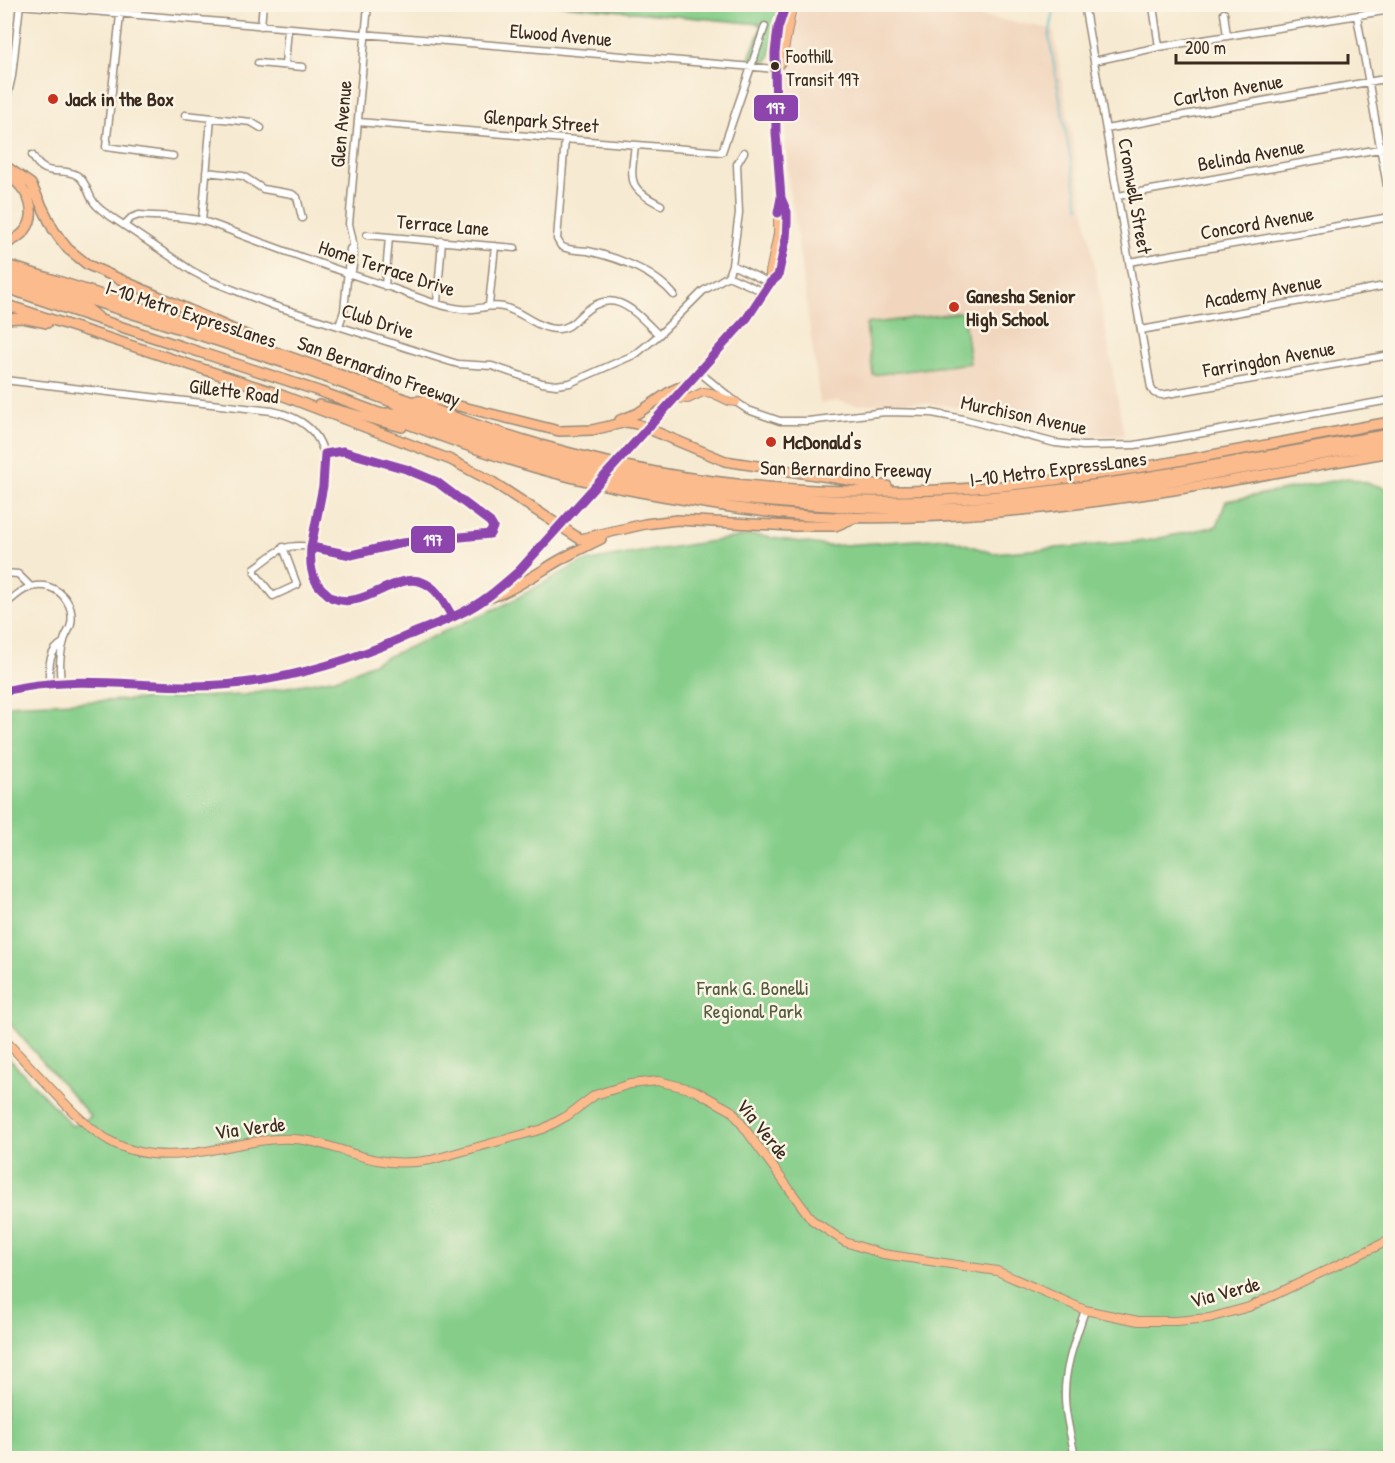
<svg xmlns="http://www.w3.org/2000/svg" width="1395" height="1463" font-family="'Patrick Hand',sans-serif">
  <rect width="100%" height="100%" fill="#fcf5e5"/>
  <filter id="ink" filterUnits="userSpaceOnUse"><feTurbulence type="fractalNoise" baseFrequency=".0167" numOctaves="2"/><feDisplacementMap in="SourceGraphic" scale="12" xChannelSelector="R" yChannelSelector="G"/><feConvolveMatrix kernelMatrix="1 2 1 2 8 2 1 2 1" color-interpolation-filters="sRGB"/></filter>
  <filter id="wash" filterUnits="userSpaceOnUse"><feTurbulence type="fractalNoise" baseFrequency=".008" numOctaves="4" result="noise"/><feDisplacementMap in="SourceGraphic" scale="24" xChannelSelector="R" yChannelSelector="G"/><feGaussianBlur stdDeviation="1.35" result="paint"/><feColorMatrix in="noise" values="0 0 0 0 0 0 0 0 0 0 0 0 0 0 0 0 0 1.4 0 .05"/><feComposite in="paint" operator="in"/></filter>
  <g filter="url(#wash)">
    <rect width="100%" height="100%" fill="#f7ead2"/>
    <path fill="#f1d5bd" d="M912 4 1053 29 1124 435 1088 436 1067 433 949 406 917 402 856 405 837 401 820 403 794 212 790 195 786 146 787 90 794 26 799 5Z"/>
    <path fill="#85cd89" stroke="#607c54" stroke-width="1.5" d="M549 4 778 5 770 56 767 61 763 62 748 61 761 28 760 24Z
      M963 312 970 363 873 375 866 324Z
      M1348 478 1390 489V1458H5L4 1053 72 1126 91 1117 5 1018V705L244 695 342 677 506 604 580 563 622 555 753 535 828 546 947 538 992 553 1146 541 1217 526 1226 501Z"/>
    <g fill="none" stroke-linecap="round" stroke-linejoin="round">
      <path stroke="#4ab8c4" stroke-width="1.5" d="M1055 4 1049 37 1079 208"/>
    </g>
  </g>
  <g filter="url(#ink)">
    <g fill="none" stroke-linecap="round" stroke-linejoin="round">
      <defs>
        <path id="minor" d="M1084 4 1151 388 1154 393 1162 395 1390 355
          M20 5 776 69
          M1153 6 1159 47
          M1224 13 1227 36
          M120 15 106 147 173 156
          M1357 16 1390 203
          M261 26 263 4
          M1094 61 1159 47 1390 10
          M258 63 303 67
          M285 65 288 28
          M4 111 12 76 20 4
          M185 115 251 122 261 128
          M358 122 722 152 765 26
          M1106 129 1390 78
          M565 139 557 239 561 246C569 251 579 250 588 251 619 258 653 270 674 295
          M635 145C631 180 626 188 661 205
          M32 155C46 181 61 165 78 176 86 181 88 194 93 201 96 206 100 209 104 212L192 271 211 281 275 306 448 361 458 364 492 366 542 383 556 385 570 383 636 354 659 335 703 291 728 276 732 265 739 213 737 164 744 152
          M206 172 243 176 263 189 292 194 297 197 302 218
          M1118 196 1390 147
          M202 221 211 118
          M124 225 131 218 139 215C160 217 183 216 203 221 223 227 243 236 263 243 306 259 349 274 392 288 415 296 439 307 462 309 476 311 488 304 503 307 522 311 537 329 557 329 568 329 573 323 580 316 613 284 633 310 659 335
          M367 235 515 248
          M1129 262 1390 217
          M732 265 770 283
          M348 274 352 271C356 254 353 240 349 224L368 4
          M728 276 764 292
          M385 286 389 237
          M437 303 442 241
          M489 305 495 246
          M339 326 344 311 350 249 353 246
          M1141 330 1390 285
          M699 372 736 402 748 410 780 421H808L885 412 932 413 963 419 1055 443 1083 446 1135 445 1390 400
          M4 380 272 411C310 419 329 440 325 480L309 558C310 571 313 582 323 591 369 630 416 531 452 616
          M283 547 297 585 273 596 255 573V568C277 552 282 543 311 547
          M4 573 18 574 30 586
          M4 606C18 593 29 582 49 587 65 592 74 608 71 624 70 630 65 635 64 641 60 654 59 668 61 682
          M49 682C49 667 48 651 63 643
          M1075 1458C1072 1439 1065 1417 1065 1397 1064 1367 1076 1338 1085 1310"/>
        <path id="major" d="M776 69 782 61 792 7 791 4
          M770 283V272L778 234V213L781 198 776 133V69C772 49 778 23 786 4
          M675 398 688 399 703 392 712 393 729 401 736 402
          M627 452 747 318 770 283 778 276 784 251 787 223V212L781 198
          M4 691C66 672 131 686 194 686 274 686 349 663 421 630 449 617 476 606 501 587 531 562 556 531 583 502
          M4 1039C21 1057 38 1075 55 1093 94 1135 122 1160 184 1154 221 1151 256 1137 293 1139 322 1140 348 1155 377 1160 395 1164 413 1163 431 1160L543 1129 567 1116 595 1095 630 1084 658 1081 694 1090 732 1111 812 1220 845 1242 883 1254 997 1271 1085 1310 1138 1321H1176L1209 1318 1249 1307 1390 1240"/>
        <path id="highway" d="M4 165 31 184 53 229 60 239 68 249 88 265 266 344
          M4 244C44 230 36 193 6 174
          M4 264C111 298 219 331 324 369 396 395 467 424 541 445 618 467 699 482 780 488 853 493 929 492 1002 486 1131 473 1262 445 1390 422
          M4 272C106 306 209 337 311 372 376 395 440 422 506 442 633 482 768 503 901 501 1067 499 1228 461 1390 434
          M6 279 86 307 98 317
          M4 287C110 325 218 357 324 393 387 415 449 441 513 461 570 479 628 491 687 500 727 507 768 513 808 516 1002 527 1200 486 1390 452
          M4 304 276 393 451 460 491 481 580 539 645 524 677 520 791 526H835L854 518
          M4 319 22 318 47 323
          M414 401 435 400 559 431 592 430 627 422 637 424 725 461 887 486
          M319 405 402 427
          M385 413H396C446 430 495 448 546 462 644 489 745 503 847 507 886 509 925 510 964 508 1105 498 1250 466 1390 443
          M620 420 638 413 671 391 689 383
          M482 600C511 592 533 576 558 561 572 553 587 546 601 539"/>
      </defs>
      <use href="#minor" stroke="#998a78" stroke-width="9"/>
      <use href="#major" stroke="#998a78" stroke-width="10"/>
      <use href="#highway" stroke="#998a78" stroke-width="12"/>
      <use href="#minor" stroke="#fff" stroke-width="6"/>
      <use href="#major" stroke="#fbbb8d" stroke-width="8"/>
      <use href="#highway" stroke="#fbbb8d" stroke-width="9"/>
      <defs>
        <path id="major-bridge" d="M583 502 627 452"/>
      </defs>
      <use href="#major-bridge" stroke="#998a78" stroke-width="10" stroke-linecap="butt"/>
      <use href="#major-bridge" stroke="#fbbb8d" stroke-width="8"/>
      <defs>
        <path id="bus-1" d="M778 213 781 198 776 133 775 53 778 28 786 4
          M343 451 406 469 437 482 490 522 493 527 490 534 402 543 351 555 311 547 323 486 325 454Z
          M311 547C310 562 310 579 323 590 326 592 330 597 333 598 362 611 395 572 422 582 438 588 444 603 452 616
          M4 691C70 675 129 686 194 686 269 686 341 665 409 635 428 627 449 620 467 610 486 600 502 586 518 572L747 318 770 283 778 276 786 239 787 223V212L781 198"/>
      </defs>
      <use href="#bus-1" stroke="#fcf5e5" stroke-width="14"/>
      <use href="#bus-1" stroke="#8e44ad" stroke-width="9"/>
    </g>
  </g>
  <circle fill="#3b2a1e" stroke="#fcf5e5" stroke-width="2" cx="775" cy="66" r="5"/>
  <g fill="#c8321e" stroke="#fcf5e5" stroke-width="2">
    <circle cx="53" cy="99" r="6"/>
    <circle cx="954" cy="307" r="6"/>
    <circle cx="771" cy="442" r="6"/>
  </g>
  <g text-anchor="middle" stroke-width="5" stroke-linejoin="round" paint-order="stroke">
    <g font-size="18" fill="#3b2a1e" stroke="#fcf5e5" text-anchor="start">
      <text x="786" y="63">Foothill<tspan x="786" dy="23">Transit 197</tspan></text>
    </g>
    <g font-size="20" fill="#3b2a1e" stroke="#fcf5e5">
      <text transform="translate(561 35) rotate(5)" y="7">Elwood Avenue</text>
      <text transform="translate(1228 90) rotate(-10)" y="7">Carlton Avenue</text>
      <text transform="translate(541 121) rotate(5)" y="7">Glenpark Street</text>
      <text transform="translate(341 124) rotate(-85)" y="7">Glen Avenue</text>
      <text transform="translate(1251 155) rotate(-10)" y="7">Belinda Avenue</text>
      <text transform="translate(1135 196) rotate(80)" y="7">Cromwell Street</text>
      <text transform="translate(1257 223) rotate(-10)" y="7">Concord Avenue</text>
      <text transform="translate(443 225) rotate(5)" y="7">Terrace Lane</text>
      <text transform="translate(387 268) rotate(18)" y="7">Home Terrace Drive</text>
      <text transform="translate(1263 291) rotate(-10)" y="7">Academy Avenue</text>
      <text transform="translate(191 314) rotate(18)" y="7">I-10 Metro ExpressLanes</text>
      <text transform="translate(378 321) rotate(18)" y="7">Club Drive</text>
      <text transform="translate(1269 359) rotate(-10)" y="7">Farringdon Avenue</text>
      <text transform="translate(379 371) rotate(20)" y="7">San Bernardino Freeway</text>
      <text transform="translate(234 391) rotate(7)" y="7">Gillette Road</text>
      <text transform="translate(1024 415) rotate(12)" y="7">Murchison Avenue</text>
      <text transform="translate(846 469) rotate(1)" y="7">San Bernardino Freeway</text>
      <text transform="translate(1058 469) rotate(-7)" y="7">I-10 Metro ExpressLanes</text>
      <text transform="translate(250 1128) rotate(-7)" y="7">Via Verde</text>
      <text transform="translate(763 1129) rotate(51)" y="7">Via Verde</text>
      <text transform="translate(1225 1292) rotate(-15)" y="7">Via Verde</text>
    </g>
    <g font-size="20" font-weight="bold" fill="#3b2a1e" stroke="#fcf5e5" text-anchor="start">
      <text x="65" y="106">Jack in the Box</text>
      <text x="966" y="303">Ganesha Senior<tspan x="966" dy="23">High School</tspan></text>
      <text x="783" y="449">McDonald's</text>
    </g>
    <g font-size="20" fill="#515b3e" stroke="#fcf5e5">
      <text x="753" y="995">Frank G. Bonelli<tspan x="753" dy="23">Regional Park</tspan></text>
    </g>
  </g>
  <g stroke="#fcf5e5" stroke-width="2">
    <rect x="753" y="94" width="46" height="28" rx="6" fill="#8e44ad"/>
    <rect x="410" y="525" width="46" height="29" rx="6" fill="#8e44ad"/>
  </g>
  <g font-size="16" text-anchor="middle" font-weight="bold" fill="#fff">
    <text x="776" y="114">197</text>
    <text x="433" y="546">197</text>
  </g>
  <rect width="1395" height="1463" fill="none" stroke="#fcf5e5" stroke-width="24"/>
  <path d="M1176 54v9h172v-9" fill="none" stroke="#3b2a1e" stroke-width="3"/>
  <text x="1185" y="54" font-size="18" fill="#3b2a1e" stroke="#fcf5e5" stroke-width="4.5" paint-order="stroke">200 m</text>
</svg>
